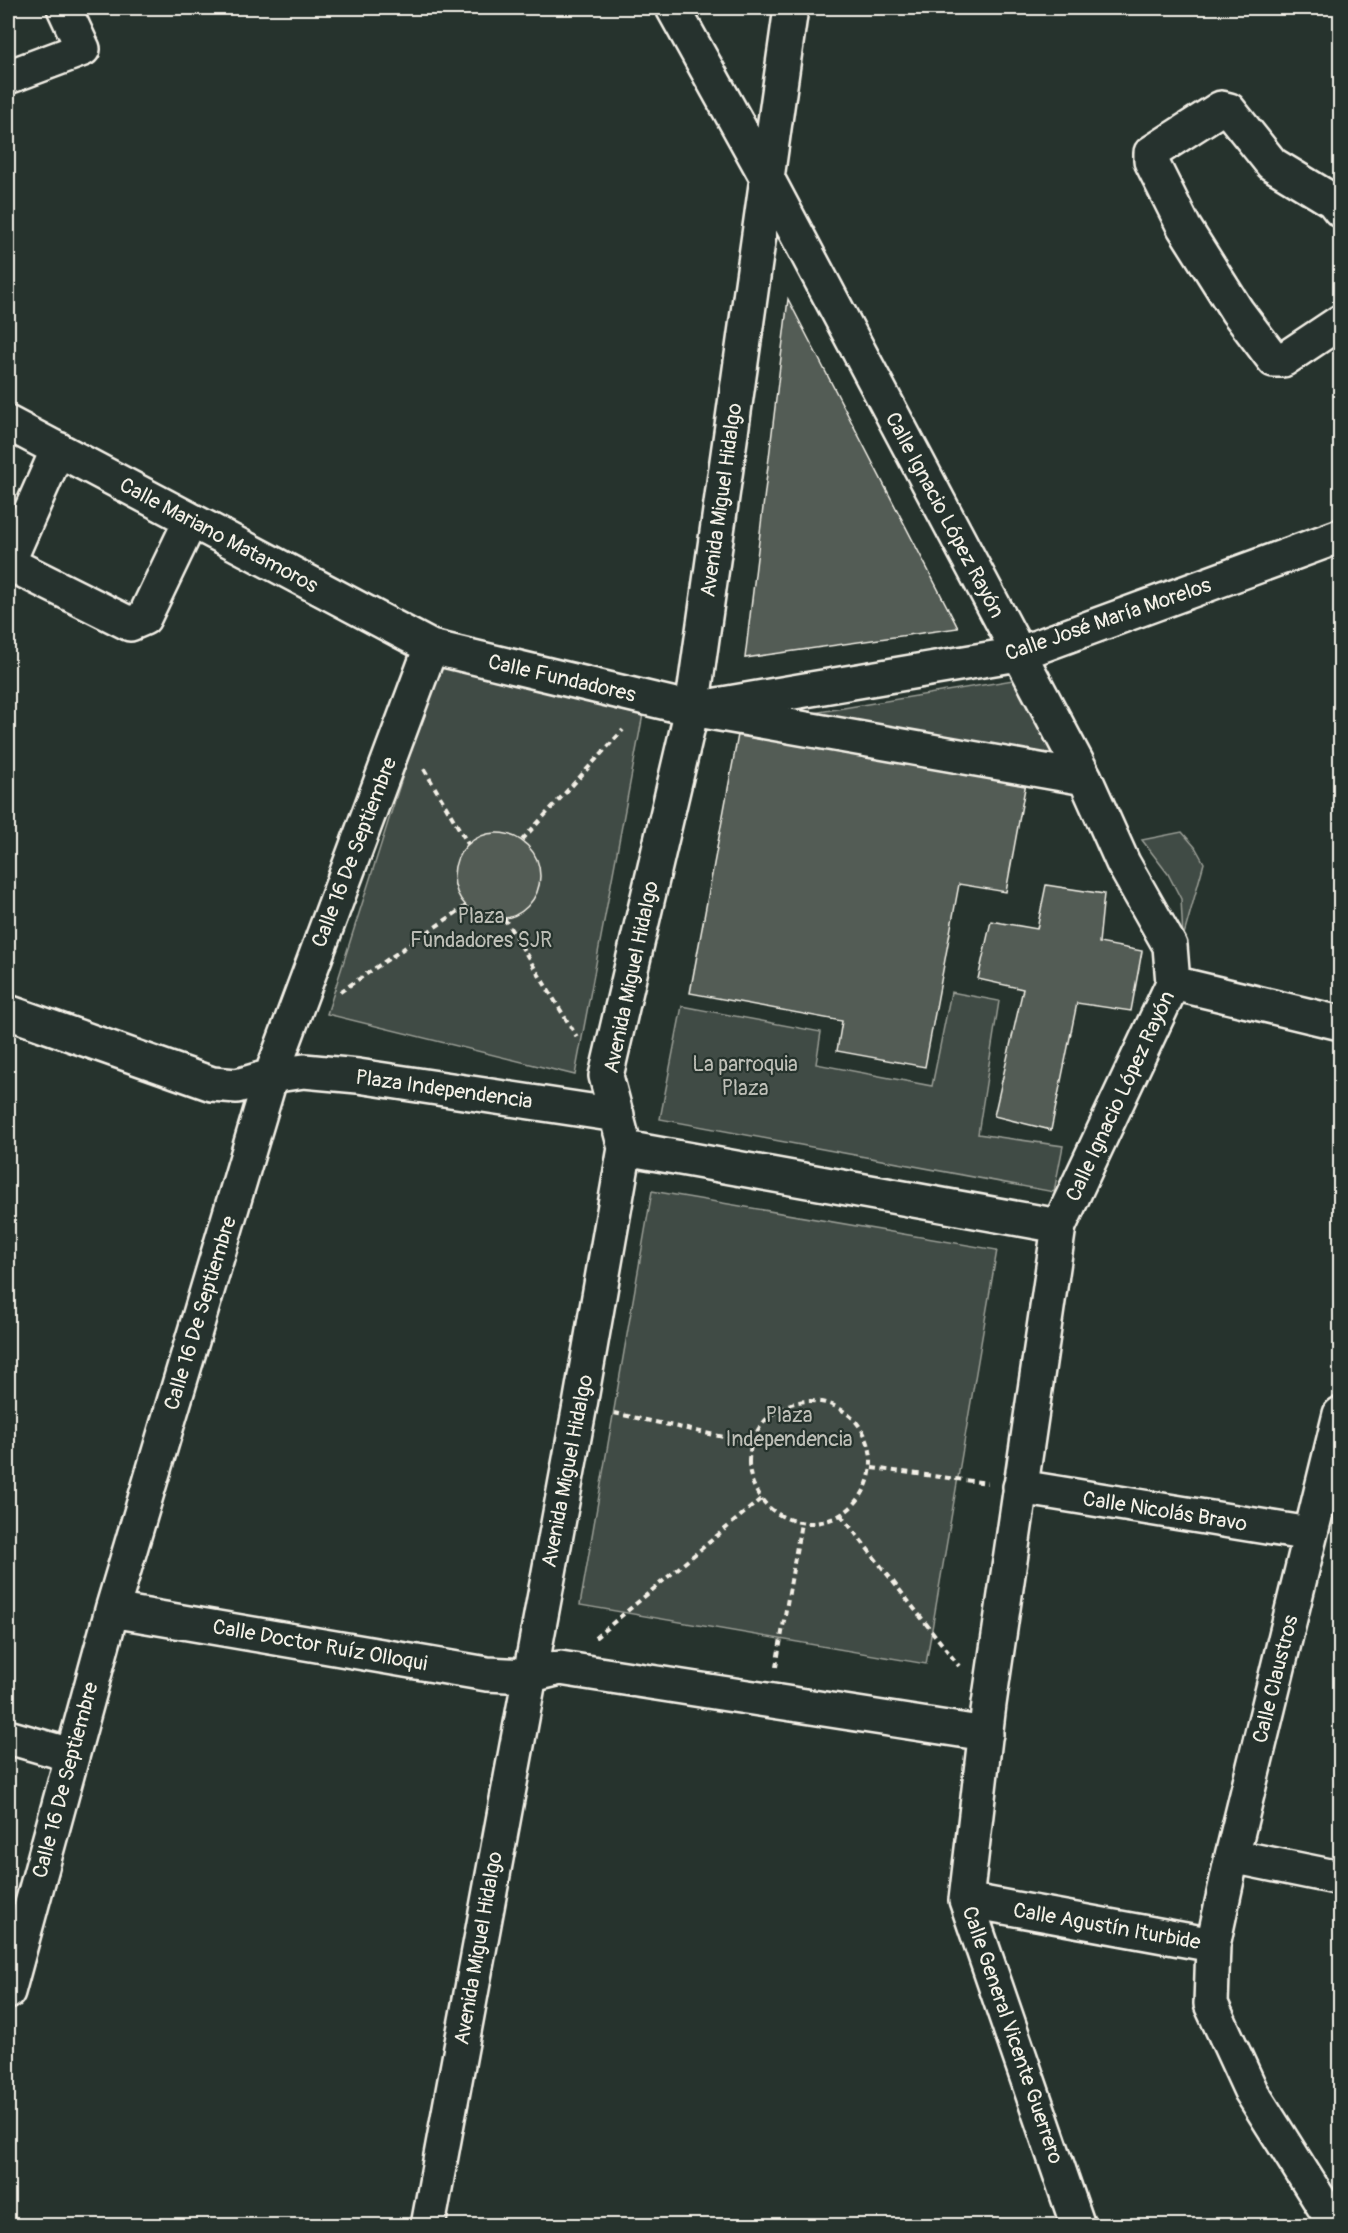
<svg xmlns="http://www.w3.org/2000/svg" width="1348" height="2233" font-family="Pangolin,sans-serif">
  <rect width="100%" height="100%" fill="#26332d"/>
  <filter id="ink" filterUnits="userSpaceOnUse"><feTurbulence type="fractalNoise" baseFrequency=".0167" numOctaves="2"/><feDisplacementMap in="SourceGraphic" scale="12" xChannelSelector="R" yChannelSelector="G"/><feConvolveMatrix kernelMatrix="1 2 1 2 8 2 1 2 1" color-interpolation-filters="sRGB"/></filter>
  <g filter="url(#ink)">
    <path fill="#414b45" stroke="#9a9e96" stroke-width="1.5" d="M439 662 644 709 575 1075 327 1014Z
      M1013 680 1063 764 795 716Z
      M1182 832 1195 847 1204 863 1183 938 1181 899 1168 874 1142 840Z
      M951 992 999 1001 978 1134 1063 1146 1054 1192 660 1119 682 1006 821 1032 816 1064 932 1086Z
      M652 1191 997 1250 926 1664 580 1605Z"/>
    <path fill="#525c55" stroke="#f4f1e8" stroke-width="1.5" d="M788 299 958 628 745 658Z
      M740 724 1027 777 1006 892 959 884 925 1067 837 1051 842 1021 690 993Z
      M454 876a43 43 0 1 1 86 0a43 43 0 1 1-86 0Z
      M1046 885 1104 894 1099 943 1142 951 1131 1011 1077 1003 1051 1130 994 1116 1023 989 978 979 991 921 1037 929Z"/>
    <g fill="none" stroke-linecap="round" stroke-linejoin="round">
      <defs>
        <path id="minor" d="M673 8 766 176 1085 778 1123 863 1170 946 1173 983 1059 1226 989 1704 966 1900 1078 2226
          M8 77 83 49 64 8
          M1340 210 1333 201 1272 164 1229 110 1221 108 1151 153V161L1184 227 1237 311 1274 360H1283L1340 322
          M8 423 431 647 692 709 1085 778
          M58 449 11 556 18 568 130 624 144 618 191 520
          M717 705 1018 654 1340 536
          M1173 983 1340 1023
          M8 1012 212 1084 237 1086 271 1076 304 1071 358 1076 617 1115
          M625 1148 1059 1226
          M1020 1487 1310 1534
          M112 1610 487 1674 528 1676 560 1668 986 1734
          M8 1737 71 1755
          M1232 1856 1340 1878
          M966 1900 1213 1945
          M8 1992 112 1610 271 1076 431 647
          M428 2226 580 1405 625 1148 606 1076 692 709 791 8
          M1336 2226 1251 2091 1211 2004 1213 1945 1232 1856 1340 1414"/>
      </defs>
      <use href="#minor" stroke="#f4f1e8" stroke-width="38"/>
      <path stroke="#f4f1e8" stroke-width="4" stroke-dasharray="6 4.5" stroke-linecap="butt" d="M424 769 468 844
        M522 840 623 730
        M504 918 577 1037
        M340 992 466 906
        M749 1462a61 61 0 1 1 122 0a61 61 0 1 1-122 0Z
        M614 1413 751 1443
        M872 1468 987 1483
        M841 1515 959 1666
        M595 1638 762 1498
        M776 1667 801 1523"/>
      <use href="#minor" stroke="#26332d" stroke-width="33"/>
    </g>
  </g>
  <g text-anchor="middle" stroke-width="4.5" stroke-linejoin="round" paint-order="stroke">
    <g font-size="21" fill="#f4f1e8" stroke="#26332d">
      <text transform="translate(721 500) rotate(-82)" y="7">Avenida Miguel Hidalgo</text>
      <text transform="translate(945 515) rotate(62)" y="7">Calle Ignacio López Rayón</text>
      <text transform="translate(219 535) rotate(28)" y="7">Calle Mariano Matamoros</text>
      <text transform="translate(1108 619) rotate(-19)" y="7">Calle José María Morelos</text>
      <text transform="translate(562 678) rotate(13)" y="7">Calle Fundadores</text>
      <text transform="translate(354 852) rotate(-69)" y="7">Calle 16 De Septiembre</text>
      <text transform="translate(631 977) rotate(-78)" y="7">Avenida Miguel Hidalgo</text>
      <text transform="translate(444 1089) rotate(8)" y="7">Plaza Independencia</text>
      <text transform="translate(1120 1096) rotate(-65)" y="7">Calle Ignacio López Rayón</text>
      <text transform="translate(200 1313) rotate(-73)" y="7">Calle 16 De Septiembre</text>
      <text transform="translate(567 1471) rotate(-79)" y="7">Avenida Miguel Hidalgo</text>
      <text transform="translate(1165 1511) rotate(9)" y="7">Calle Nicolás Bravo</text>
      <text transform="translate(320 1645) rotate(10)" y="7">Calle Doctor Ruíz Olloqui</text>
      <text transform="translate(1275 1679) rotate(-76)" y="7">Calle Claustros</text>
      <text transform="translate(65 1780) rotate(-75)" y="7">Calle 16 De Septiembre</text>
      <text transform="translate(1107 1926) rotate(10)" y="7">Calle Agustín Iturbide</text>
      <text transform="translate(478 1948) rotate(-80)" y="7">Avenida Miguel Hidalgo</text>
      <text transform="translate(1013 2035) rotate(71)" y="7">Calle General Vicente Guerrero</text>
    </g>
    <g font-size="21" fill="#bebfb7" stroke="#26332d">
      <text x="481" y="923">Plaza<tspan x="481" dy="24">Fundadores SJR</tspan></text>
      <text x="745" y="1071">La parroquia<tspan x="745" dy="24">Plaza</tspan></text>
      <text x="789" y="1422">Plaza<tspan x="789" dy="24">Independencia</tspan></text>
    </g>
  </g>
  <rect width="1348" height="2233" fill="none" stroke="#26332d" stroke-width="30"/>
  <rect x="15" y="15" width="1318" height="2203" fill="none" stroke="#f4f1e8" stroke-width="2" filter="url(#ink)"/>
</svg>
